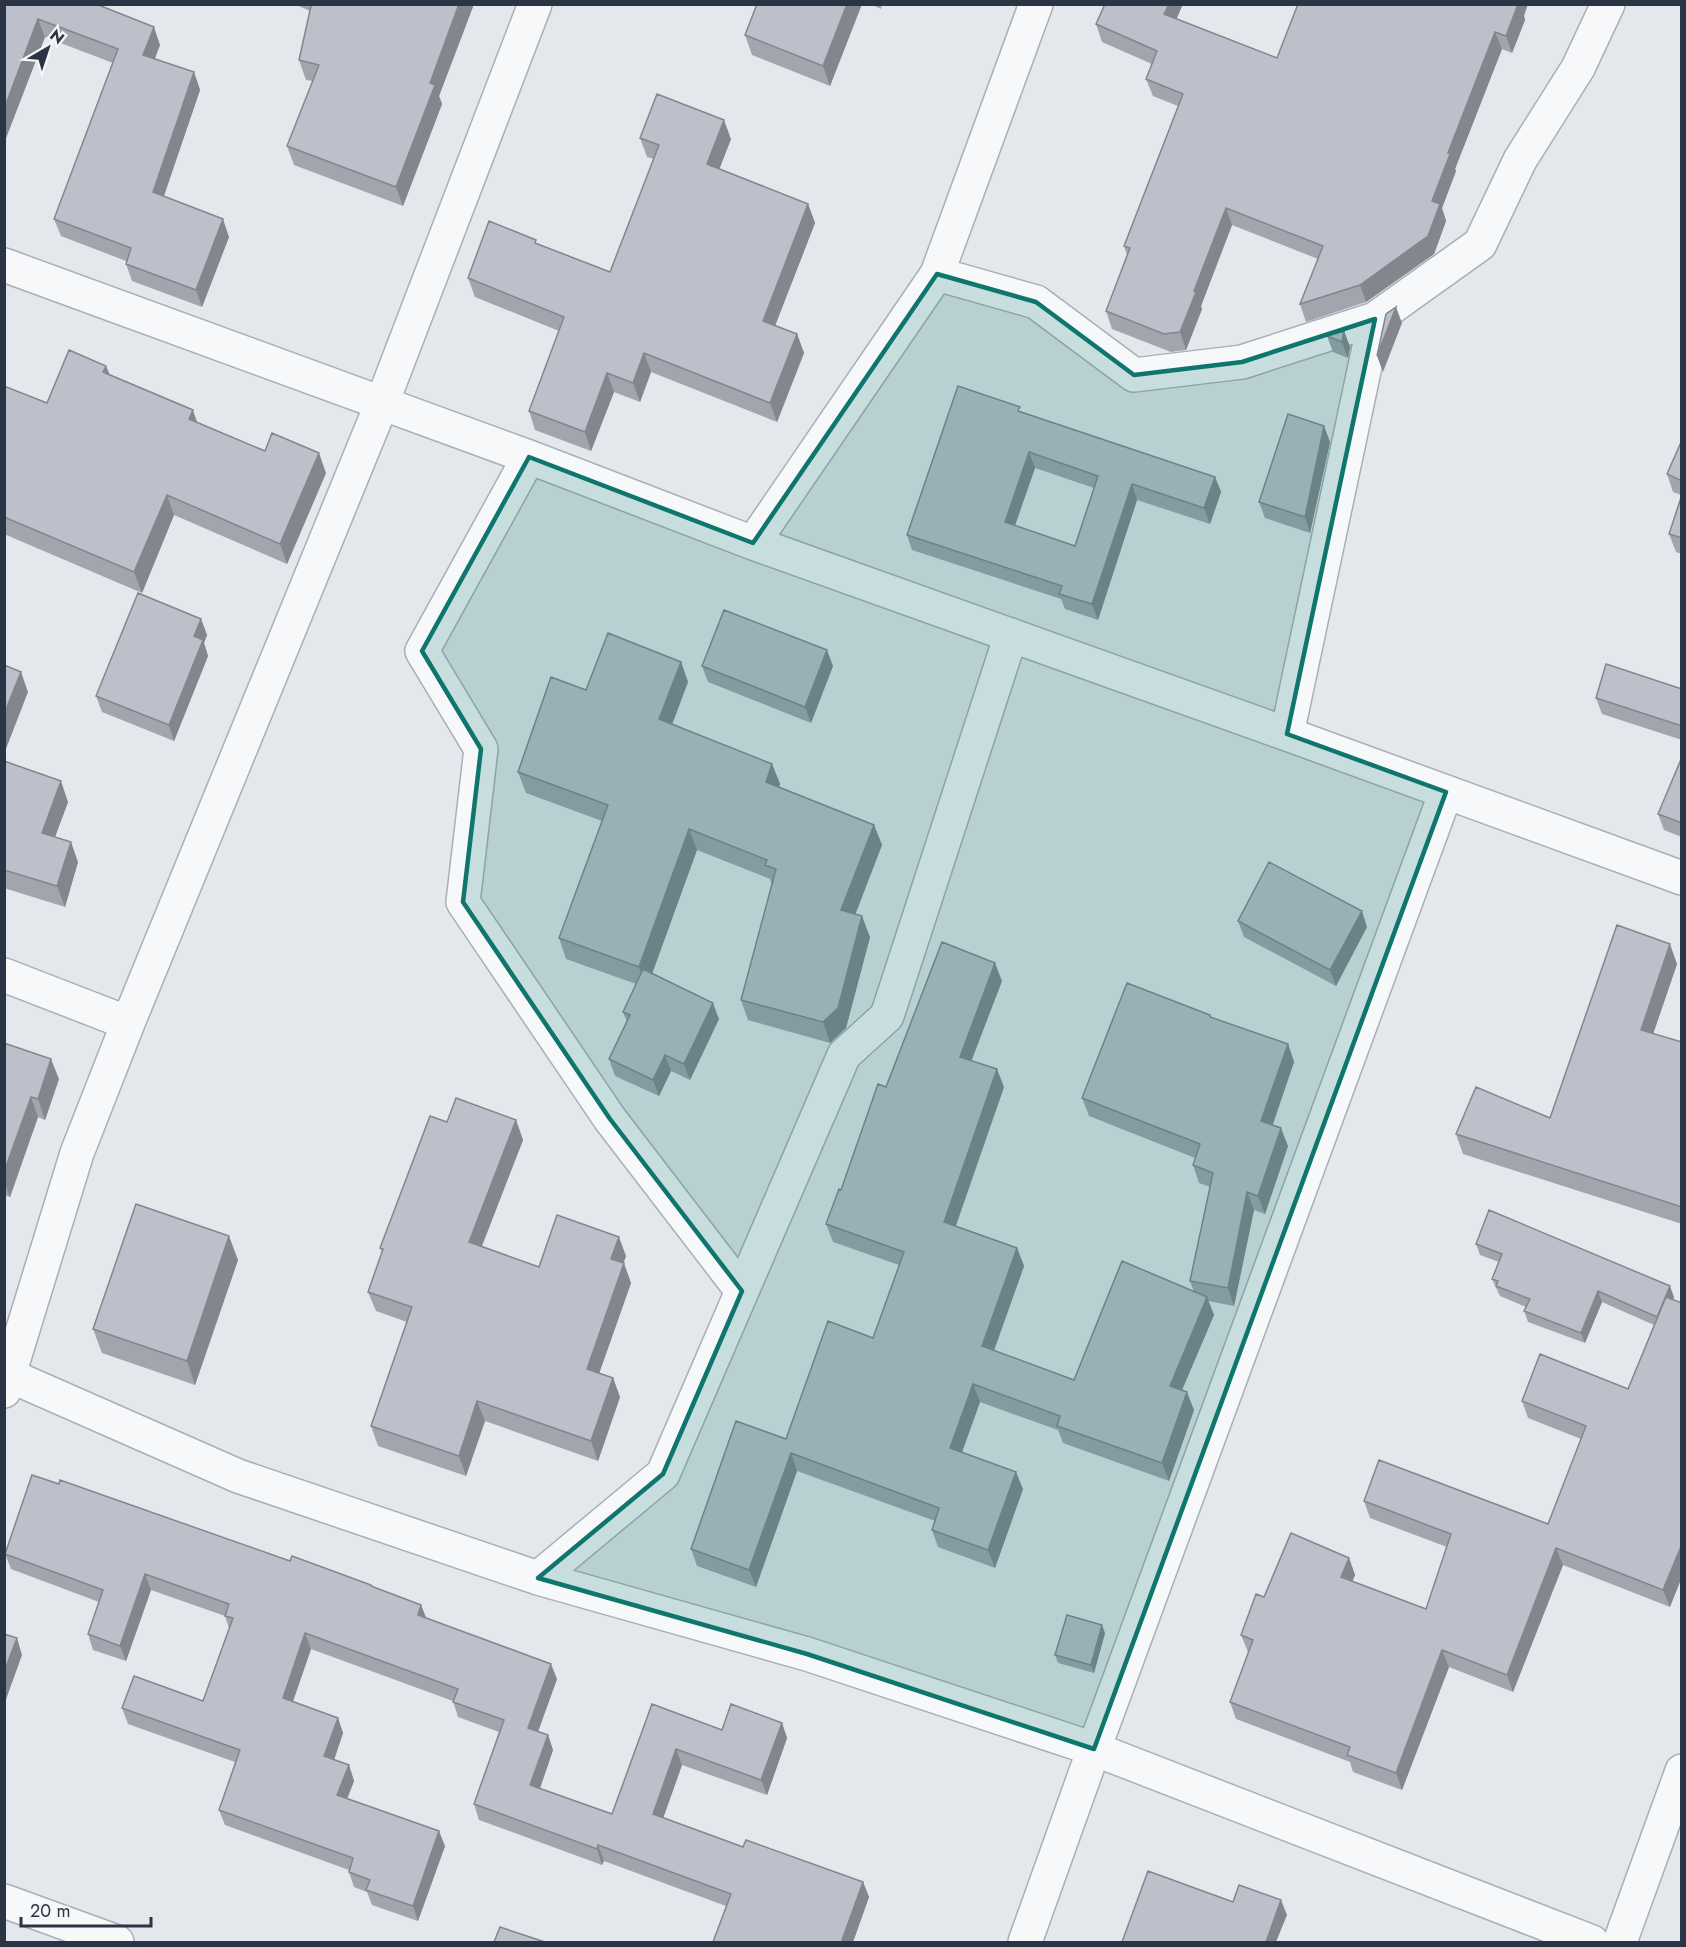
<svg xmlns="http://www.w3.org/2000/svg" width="1686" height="1947" font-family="Jost,sans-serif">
  <rect width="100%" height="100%" fill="#e4e7ec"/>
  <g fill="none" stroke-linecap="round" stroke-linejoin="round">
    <defs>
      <path id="minor" d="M4 265 529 457 753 543 1287 734 1682 878
        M937 274 1036 302 1134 375 1242 362 1375 319
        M529 457 422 651 481 749 463 902 610 1119 742 1291
        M753 543 937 274 1036 4
        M1287 734 1375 319 1480 244 1520 160 1578 68 1608 4
        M4 975 128 1023
        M4 1373 238 1476 538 1578 807 1654 1094 1749 1592 1942
        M4 1391 77 1153 128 1023 382 403 535 4
        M538 1578 663 1474 844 1055 887 1016 1011 635
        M4 1901 117 1942
        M1025 1942 1094 1749 1446 792
        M1620 1942 1682 1771"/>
    </defs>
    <use href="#minor" stroke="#a9aeb7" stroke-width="36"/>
    <use href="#minor" stroke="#f7f8fa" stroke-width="33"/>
  </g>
  <path fill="#a1a5ae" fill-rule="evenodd" d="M4 4 160 45 155 59 194 72 200 90 164 196 229 237 202 307 132 281 126 264V261L61 236 54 219 113 63 45 37 4 141Z
    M294 4H474L439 96 442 104 403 206 294 165 287 146 313 81 306 80 299 60 310 11Z
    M757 4H862L830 86 752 55 745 35Z
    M870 4H882L881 9Z
    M1524 16 1525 20 1512 53 1502 49 1455 169 1456 171 1442 208 1446 221 1434 254 1366 302 1306 322 1300 304 1318 259 1232 225 1201 306 1202 309 1186 350 1171 352 1112 329 1106 311 1127 255 1124 246 1178 106 1153 96 1146 79 1152 64 1102 42 1096 24 1176 19 1277 58Z
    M640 138 731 139 719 169 808 204 815 223 775 325 797 334 804 353 777 422 651 372 640 402 614 392 591 451 535 430 529 411 559 331 475 297 468 278 538 244 610 272 654 159 647 157Z
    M1344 331 1350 347 1348 358 1333 352 1327 336Z
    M106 366 110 375 197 422 265 451 326 473 287 564 174 515 142 593 4 534V386L47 403Z
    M1022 412 1215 477 1221 492 1210 524 1137 500 1098 620 1065 609 1061 599 912 550 907 535ZM1035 468 1094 488 1075 546 1015 525Z
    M1682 440V554L1676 552 1669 534 1681 495 1673 492 1667 474Z
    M1330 442 1310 533 1265 518 1259 502Z
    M201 619 207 635 204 643 208 656 174 741 102 712 96 696Z
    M681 662 688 682 672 725 772 764 780 784 779 787 874 825 882 845 855 914 870 937 846 1028 830 1043 748 1020 741 1000 772 885 770 879 697 850 652 973 719 1019 690 1080 671 1071 659 1096 615 1076 609 1059 627 1022 623 1012 636 984 566 959 559 938 602 821 526 793 518 772 586 690Z
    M702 666H833L811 723 708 682Z
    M1682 689V740L1602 714 1596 698Z
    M1682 757V837L1664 830 1658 814Z
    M4 761 68 802 55 837 78 862 65 907 4 888Z
    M1238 921 1367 927 1336 986 1244 937Z
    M1677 964 1653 1034 1682 1042V1224L1463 1154 1456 1134 1550 1118Z
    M1002 981 971 1061 1004 1087 956 1226 1017 1248 1024 1266 994 1351 1074 1380 1194 1292 1190 1281 1210 1187 1199 1183 1193 1165 1195 1158 1089 1116 1082 1098 1211 1018 1288 1044 1294 1062 1272 1125 1288 1146 1265 1214 1254 1210 1234 1306 1208 1301 1214 1315 1182 1390 1194 1410 1169 1481 1063 1443 1058 1430 980 1402 962 1452 1023 1489 995 1568 938 1547 932 1530 935 1521 797 1471 756 1587 697 1566 691 1549 873 1338 899 1265 833 1242 826 1224 886 1087Z
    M4 1043 59 1079 45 1120 38 1117 10 1197 4 1195Z
    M516 1120 523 1140 482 1246 539 1267 626 1256 623 1263 631 1283 599 1373 613 1378 620 1397 598 1461 485 1421 466 1476 378 1446 371 1426 407 1322 376 1311 368 1292 382 1252 380 1248 447 1122Z
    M1476 1244 1674 1297 1673 1300 1670 1607 1563 1565 1513 1692 1449 1667 1402 1790 1353 1772 1350 1762 1236 1719 1230 1702 1248 1652 1241 1635 1264 1597 1349 1558 1355 1575 1352 1582 1426 1609 1447 1547 1370 1518 1364 1501 1548 1524 1581 1439 1528 1418 1522 1401 1628 1389 1654 1325 1602 1302 1585 1343 1528 1322 1524 1311 1526 1307 1500 1296 1492 1279 1499 1262 1480 1255Z
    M238 1260 195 1385 102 1353 93 1329Z
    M5 1554 290 1561 372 1587 421 1605 426 1618 557 1679 538 1731 548 1735 553 1750 540 1788 612 1814 652 1704 722 1730 782 1723 787 1738 767 1795 682 1765 663 1818 743 1847 863 1882 869 1897 853 1942H713L726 1906 604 1861 602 1865 479 1820 474 1804 499 1732 458 1717 453 1701 311 1649 293 1701 338 1718 343 1733 334 1760 349 1765 354 1781 347 1798 445 1846 418 1921 372 1905 367 1892 354 1887 349 1872V1870L225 1825 219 1810 235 1762 128 1724 122 1708 203 1701 229 1628 225 1616 151 1590 126 1661 93 1650 88 1634 99 1602 11 1569Z
    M1105 1633 1094 1673 1058 1663 1055 1655Z"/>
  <path fill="#83868d" d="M459 4H474L439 96 442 104 403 206 396 187 430 83Z
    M847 4H862L830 86 823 66Z
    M1169 4H1183L1171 32 1164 14Z
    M1517 4H1528L1524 16 1525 20 1512 53 1506 36Z
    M38 19 45 37 5 141 4 109Z
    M154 27 160 45 149 72 143 55Z
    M1495 32 1502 49 1455 169 1456 171 1442 208 1446 221 1434 254 1366 302 1360 285 1432 201 1448 153Z
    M194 72 200 90 159 210 153 192Z
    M724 120 731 139 714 183 707 164Z
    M808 204 815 223 770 339 763 321Z
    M1226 208 1232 225 1201 306 1202 309 1186 350 1180 332 1194 291Z
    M223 219 229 237 202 307 196 290Z
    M1396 307 1402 323 1383 372 1377 356Z
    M1344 331 1350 347 1348 358 1342 342Z
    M797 334 804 353 777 422 770 403Z
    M644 353 651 372 640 402 633 383Z
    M106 366 114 386 103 372Z
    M607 373 614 392 591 451 585 432Z
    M193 410 200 431 189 419Z
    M1324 426 1330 442 1310 533 1305 517Z
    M1029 452 1035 468 1011 537 1005 522Z
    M319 453 326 473 287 564 280 544Z
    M1215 477 1221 492 1210 524 1204 508Z
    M1132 484 1137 500 1098 620 1092 604Z
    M167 495 174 515 142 593 134 572Z
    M201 619 207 635 204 643 208 656 174 741 169 725 194 636Z
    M827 650 833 666 811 723 805 707Z
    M681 662 688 682 666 740 659 719Z
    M21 672 28 692 4 754V714Z
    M772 764 780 784 773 802 766 782Z
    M61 781 68 802 49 853 42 833Z
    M874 825 882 845 849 931 841 910Z
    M689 829 697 850 647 988 639 967Z
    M71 842 78 862 65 907 57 886Z
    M1362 911 1367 927 1336 986 1330 970Z
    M862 916 870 937 846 1028 830 1043 823 1022Z
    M1670 944 1677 964 1648 1049 1641 1030Z
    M995 963 1002 981 966 1075 960 1057Z
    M713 1003 719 1019 690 1080 684 1064Z
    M1288 1044 1294 1062 1268 1139 1261 1121Z
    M665 1055 671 1071 659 1096 653 1080Z
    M51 1059 59 1079 45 1120 38 1099Z
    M997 1069 1004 1087 951 1239 944 1222Z
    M31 1097 38 1117 10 1197 4 1181V1172Z
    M516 1120 523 1140 476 1261 469 1242Z
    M1281 1128 1288 1146 1265 1214 1258 1196Z
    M1247 1192 1254 1210 1234 1306 1228 1288Z
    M229 1236 238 1260 195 1385 187 1361Z
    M619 1237 626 1256 618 1279 611 1259Z
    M1017 1248 1024 1266 989 1364 982 1346Z
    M624 1263 631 1283 594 1388 587 1369Z
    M1670 1286 1674 1297 1661 1328 1657 1317Z
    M1598 1291 1602 1302 1585 1343 1581 1333Z
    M1207 1297 1214 1315 1176 1404 1170 1386Z
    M613 1378 620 1397 598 1461 591 1441Z
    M973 1384 980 1402 957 1466 950 1448Z
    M1187 1392 1194 1410 1169 1481 1162 1463Z
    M477 1401 485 1421 466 1476 459 1456Z
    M791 1453 797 1471 756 1587 749 1570Z
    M1016 1472 1023 1489 995 1568 988 1550Z
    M1682 1544V1577L1670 1607 1663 1590Z
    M1556 1548 1563 1565 1513 1692 1507 1675Z
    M1349 1558 1355 1575 1347 1594 1341 1577Z
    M145 1574 151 1590 126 1661 120 1646Z
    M421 1605 427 1620 418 1615Z
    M1102 1625 1105 1633 1094 1673 1091 1665Z
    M305 1633 311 1649 289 1713 283 1698Z
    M17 1638 22 1655 4 1705V1672Z
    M1442 1650 1449 1667 1402 1790 1396 1773Z
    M551 1664 557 1679 534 1743 528 1728Z
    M338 1718 343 1733 330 1772 324 1756Z
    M782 1723 787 1738 767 1795 761 1780Z
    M548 1735 553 1750 536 1800 530 1785Z
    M676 1749 682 1765 659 1830 653 1814Z
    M349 1765 354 1781 343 1810 337 1795Z
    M439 1831 445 1846 418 1921 413 1906Z
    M598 1845 604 1861 602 1865 597 1849Z
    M863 1882 869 1897 853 1942H843L842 1940Z
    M1281 1900 1287 1915 1276 1942H1266Z"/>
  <path fill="#bbc0ca" stroke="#83868d" stroke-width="1.5" fill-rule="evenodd" d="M4 4H96L154 27 143 55 194 72 153 192 223 219 196 290 126 264 131 248 54 219 118 49 38 19 4 109Z
    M308 4H459L430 83 435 85 396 187 287 146 319 65 299 60 311 6Z
    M757 4H847L823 66 745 35Z
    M1105 4H1169L1164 14 1277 58 1298 4H1518L1506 36 1495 32 1448 153 1450 154 1432 201 1440 204 1428 236 1360 285 1300 304 1323 246 1226 208 1194 291 1196 292 1180 332 1164 334 1106 311 1130 248 1124 246 1183 94 1146 79 1157 51 1096 24Z
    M657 94 724 120 707 164 808 204 763 321 797 334 770 403 644 353 633 383 607 373 585 432 529 411 564 317 468 278 489 221 536 240 535 243 610 272 659 145 640 138Z
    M1396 307 1377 356 1386 314Z
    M1344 331 1342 342 1327 336Z
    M69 350 106 366 103 372 193 410 189 419 265 451 272 433 319 453 280 544 167 495 134 572 4 517V386L47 403Z
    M958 386 1020 407 1018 411 1215 477 1204 508 1132 484 1092 604 1059 594 1062 586 907 535ZM1029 452 1098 476 1075 546 1005 522Z
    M1288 414 1324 426 1305 517 1259 502Z
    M1682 440V481L1667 474Z
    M1682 495V538L1669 534Z
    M138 593 201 619 194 636 203 640 169 725 96 696Z
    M724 610 827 650 805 707 702 666Z
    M608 633 681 662 659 719 772 764 766 782 874 825 841 910 862 916 838 1008 823 1022 741 1000 776 869 765 865 767 860 689 829 639 967 559 938 608 805 518 772 551 677 586 690Z
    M1606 664 1682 689V726L1596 698Z
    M4 665 21 672 4 714Z
    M1682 757V823L1658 814Z
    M4 761 61 781 42 833 71 842 57 886 4 870Z
    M1269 862 1362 911 1330 970 1238 921Z
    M1617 925 1670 944 1641 1030 1682 1042V1207L1456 1134 1476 1087 1550 1118Z
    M942 942 995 963 960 1057 997 1069 944 1222 1017 1248 982 1346 1074 1380 1122 1261 1207 1297 1170 1386 1187 1392 1162 1463 1057 1426 1060 1416 973 1384 950 1448 1016 1472 988 1550 932 1530 939 1508 791 1453 749 1570 691 1549 736 1421 786 1439 828 1321 873 1338 904 1252 826 1224 839 1189 841 1190 878 1084 886 1087Z
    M643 969 713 1003 684 1064 665 1055 653 1080 609 1059 630 1015 623 1012Z
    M1127 983 1210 1015V1017L1288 1044 1261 1121 1281 1128 1258 1196 1247 1192 1228 1288 1190 1281 1213 1173 1193 1165 1200 1144 1082 1098Z
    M4 1043 51 1059 38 1099 31 1097 4 1172Z
    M456 1098 516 1120 469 1242 539 1267 557 1215 619 1237 611 1259 624 1263 587 1369 613 1378 591 1441 477 1401 459 1456 371 1426 412 1307 368 1292 383 1249 380 1248 430 1116 447 1122Z
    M136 1204 229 1236 187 1361 93 1329Z
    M1489 1210 1670 1286 1657 1317 1598 1291 1581 1333 1524 1311 1530 1299 1496 1286 1498 1281 1492 1279 1502 1254 1476 1244Z
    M1666 1297 1682 1303V1544L1663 1590 1556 1548 1507 1675 1442 1650 1396 1773 1347 1755 1350 1747 1230 1702 1253 1640 1241 1635 1256 1594 1264 1597 1291 1533 1349 1558 1341 1577 1426 1609 1451 1534 1364 1501 1379 1460 1548 1524 1586 1426 1522 1401 1540 1354 1628 1389Z
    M32 1475 59 1484 60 1480 290 1561 292 1556 371 1585V1586L421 1605 418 1615 551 1664 528 1728 548 1735 530 1785 612 1814 652 1704 722 1730 731 1704 782 1723 761 1780 676 1749 653 1814 743 1847 746 1840 863 1882 842 1940 849 1942H713L731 1894 598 1845 597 1849 474 1804 504 1720 453 1702 458 1689 305 1633 283 1698 338 1718 324 1756 349 1765 337 1795 439 1831 413 1906 366 1890 370 1880 349 1872 353 1858 219 1810 240 1750 122 1708 134 1676 203 1701 233 1618 225 1616 229 1604 145 1574 120 1646 88 1634 103 1590 5 1554Z
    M1067 1615 1102 1625 1091 1665 1055 1655Z
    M4 1634 17 1638 4 1672Z
    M1148 1871 1233 1902 1239 1885 1281 1900 1266 1942H1122Z
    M500 1927 545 1942H494Z"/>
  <path fill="#0f766e" fill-opacity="0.2" stroke="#0f766e" stroke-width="4.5" stroke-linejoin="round" d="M937 274 1036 302 1134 375 1242 362 1375 319 1287 734 1446 792 1094 1749 807 1654 538 1578 663 1474 742 1291 610 1119 463 902 481 749 422 651 529 457 753 543Z"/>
  <rect width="1686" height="1947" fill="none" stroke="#2b3445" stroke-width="12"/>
  <g transform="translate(48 48) rotate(39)" stroke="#f4f6f9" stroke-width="4.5" paint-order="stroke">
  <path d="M0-4.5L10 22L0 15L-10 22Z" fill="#2b3445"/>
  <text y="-9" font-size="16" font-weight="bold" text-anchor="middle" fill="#2b3445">N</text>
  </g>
  <path d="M21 1917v9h130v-9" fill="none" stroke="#2b3445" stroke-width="3"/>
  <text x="30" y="1917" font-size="18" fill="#2b3445" stroke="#f4f6f9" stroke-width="4.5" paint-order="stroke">20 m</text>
</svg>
